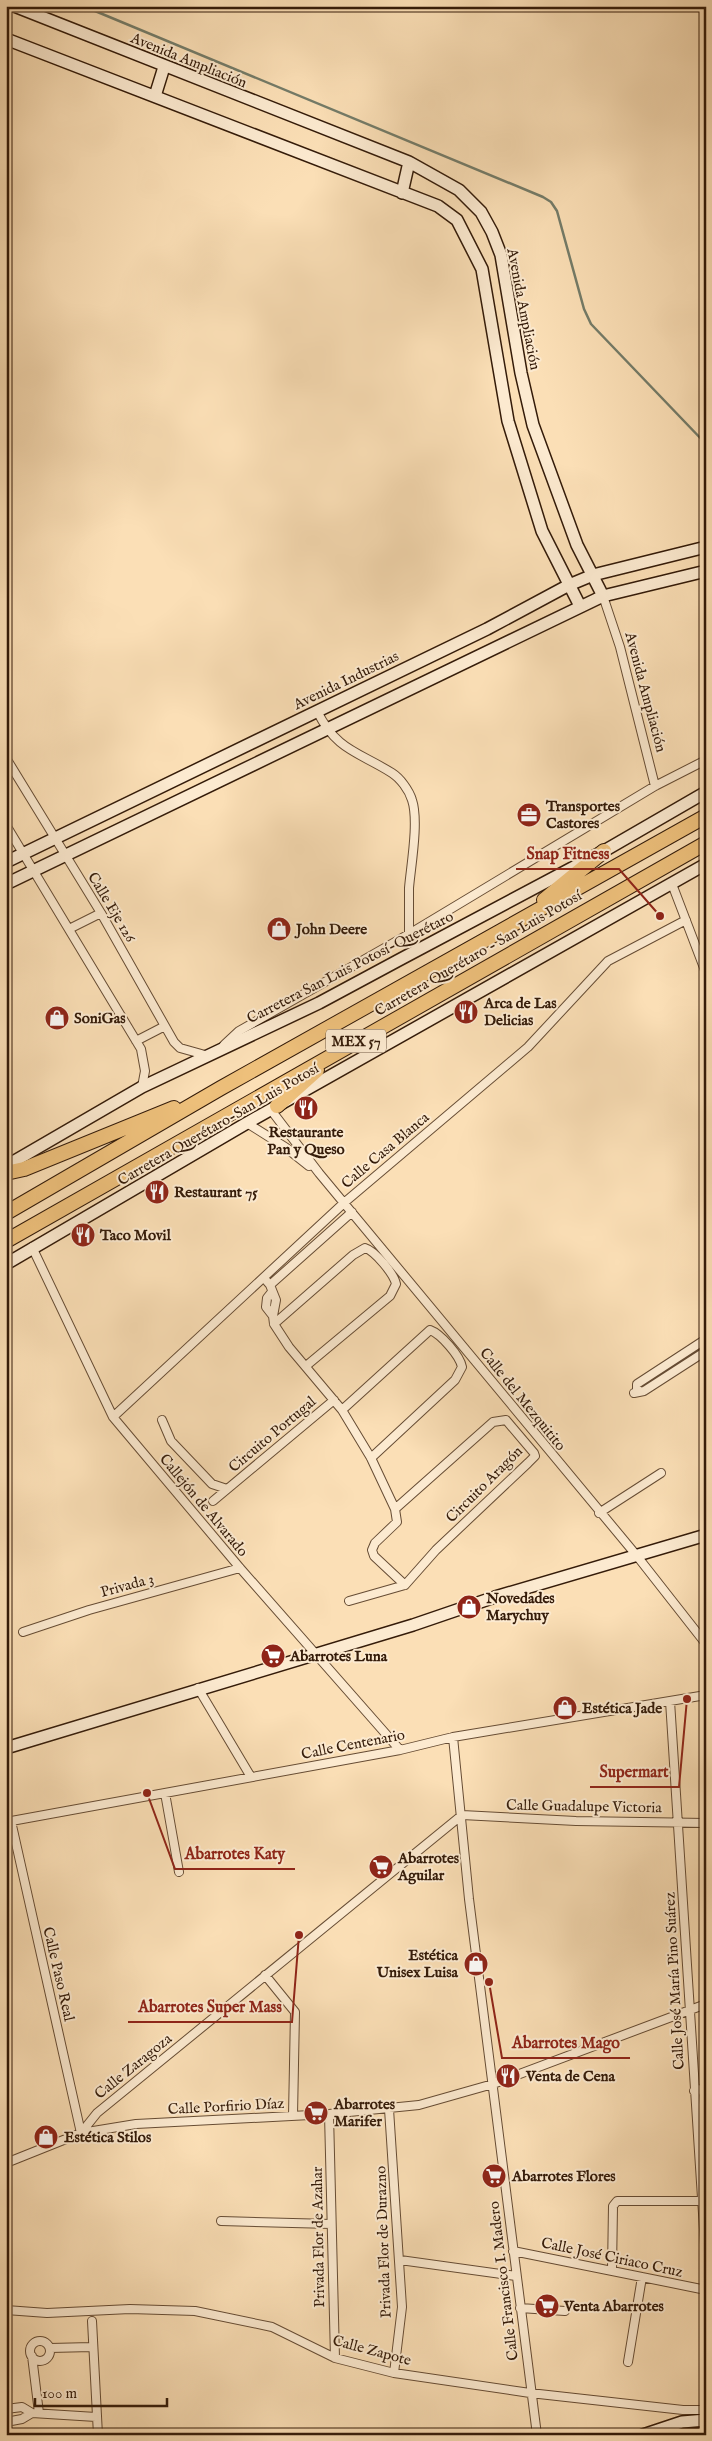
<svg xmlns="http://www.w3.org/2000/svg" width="712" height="2441" font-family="'IM FELL English',serif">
  <rect width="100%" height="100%" fill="#fbdfb6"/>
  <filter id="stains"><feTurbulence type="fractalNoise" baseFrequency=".004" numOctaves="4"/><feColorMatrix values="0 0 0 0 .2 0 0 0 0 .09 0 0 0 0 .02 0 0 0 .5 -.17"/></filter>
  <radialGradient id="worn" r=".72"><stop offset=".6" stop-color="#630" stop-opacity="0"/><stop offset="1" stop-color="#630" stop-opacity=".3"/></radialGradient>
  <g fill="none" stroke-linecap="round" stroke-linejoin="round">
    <path stroke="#747c69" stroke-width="2.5" d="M83 6 543 197 551 202 557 211 584 309 591 324 706 444"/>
    <defs>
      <path id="street" d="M603 596 620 647 655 786
        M317 711C337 751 357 751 392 773 400 778 409 790 412 800 419 821 411 865 409 888 409 903 409 919 409 934
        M6 758 101 913 174 1042 180 1048 205 1055
        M6 825 141 1049 145 1071 142 1087
        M672 884 706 973
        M69 929 101 913
        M136 1041 165 1026
        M224 1045 239 1031 409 934 655 786 706 760
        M271 1110 319 1173 637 1556 706 1644
        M247 1123 285 1147 309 1166
        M32 1247 113 1417 240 1568 400 1750
        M264 1278 270 1285 276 1300 273 1316 274 1324 289 1347 342 1410 371 1458 395 1509 397 1522 375 1543 372 1550 374 1556 405 1585
        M270 1285 352 1212
        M271 1293 267 1298 266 1307 273 1316
        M274 1324 353 1255 365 1248C375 1251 394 1274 396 1284L390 1296 306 1366
        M637 1391V1384L706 1339
        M634 1393 644 1391 706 1351
        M342 1410 430 1330C441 1334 460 1356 462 1367L455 1380 371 1458
        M113 1417 345 1202 528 1047 608 961 686 920
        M162 1420 171 1441 212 1484 227 1489
        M213 1501 334 1400
        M599 1513 661 1473
        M349 1601 405 1585 436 1550 528 1463 535 1456 534 1453 506 1420 493 1422 395 1509
        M23 1632 89 1610 240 1568
        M198 1688 251 1777
        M670 1701 706 2260
        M453 1737 469 1899 537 2435
        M165 1793 179 1872
        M11 1821 81 2133
        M6 1822 400 1750 453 1737 706 1695
        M265 1975 295 2012 293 2116
        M694 2091 706 2088
        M389 2109 402 2307 394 2373
        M329 2114 335 2358
        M81 2133 97 2113 462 1815 576 1821 706 1823
        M6 2163 81 2133 136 2124 329 2114 419 2105 493 2084 706 2004
        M221 2221 331 2224
        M513 2251 706 2290
        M400 2260 516 2276
        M612 2270 613 2206 617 2201H701
        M520 2308 565 2311
        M6 2310 47 2313 130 2309 195 2311 272 2327 335 2358 394 2373 530 2393 683 2410H706
        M92 2321 98 2435
        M30 2351a10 10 0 1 1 20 0a10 10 0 1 1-20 0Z
        M50 2348 92 2347
        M32 2356 39 2413
        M628 2362 642 2277
        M6 2409 22 2407 32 2413 96 2417
        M6 2422 22 2419 32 2413"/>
      <path id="secondary" d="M14 6 409 162 459 190 481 212 492 232 501 255 521 373 533 425 577 545 603 596
        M6 39 438 206 457 220 482 269 508 421 542 531 580 606
        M155 96 164 67
        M402 193 409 162
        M6 862 487 629 569 585 593 575 706 547
        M6 884 603 596 706 571
        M6 1166 142 1087 319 1003 399 960 604 851 706 792
        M6 1264 247 1123 706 864
        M6 1748 413 1625 495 1597 706 1535
        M643 2435 682 2422 706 2420
        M688 2435 706 2434"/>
      <path id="highway" d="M544 900 604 851
        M277 1106 317 1070
        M6 1173 24 1169 174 1108
        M6 1213 221 1088 706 816
        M6 1241 706 843"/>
    </defs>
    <use href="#street" stroke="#664c34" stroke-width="10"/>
    <use href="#secondary" stroke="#341b09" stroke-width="14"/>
    <use href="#highway" stroke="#341b09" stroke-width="16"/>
    <use href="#street" stroke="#fcead0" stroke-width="8"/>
    <use href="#secondary" stroke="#fcead0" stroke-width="11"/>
    <use href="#highway" stroke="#eec07b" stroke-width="14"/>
  </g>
  <defs>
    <symbol id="office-disc" viewBox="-11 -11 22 22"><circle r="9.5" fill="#8f2418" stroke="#fcead0"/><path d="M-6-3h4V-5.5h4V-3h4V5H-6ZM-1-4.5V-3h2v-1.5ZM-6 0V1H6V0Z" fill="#fff"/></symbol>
    <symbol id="shop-disc" viewBox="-11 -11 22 22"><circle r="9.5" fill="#8f2418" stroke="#fcead0"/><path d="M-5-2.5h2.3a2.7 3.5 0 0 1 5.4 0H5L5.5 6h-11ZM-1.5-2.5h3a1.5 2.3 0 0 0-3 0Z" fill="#fff"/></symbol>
    <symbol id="restaurant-disc" viewBox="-11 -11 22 22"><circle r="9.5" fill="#8f2418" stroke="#fcead0"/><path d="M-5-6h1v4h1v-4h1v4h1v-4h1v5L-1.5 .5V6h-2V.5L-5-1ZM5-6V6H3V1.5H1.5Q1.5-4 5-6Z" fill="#fff"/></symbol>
    <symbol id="supermarket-disc" viewBox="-11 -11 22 22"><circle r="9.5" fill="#8f2418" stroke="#fcead0"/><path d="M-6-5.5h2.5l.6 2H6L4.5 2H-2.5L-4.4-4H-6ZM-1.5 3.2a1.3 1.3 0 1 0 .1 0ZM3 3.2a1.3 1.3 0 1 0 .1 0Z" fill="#fff"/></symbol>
  </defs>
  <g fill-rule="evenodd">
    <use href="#office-disc" x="515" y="801" width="28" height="28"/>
    <use href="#shop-disc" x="265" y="915" width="28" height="28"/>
    <use href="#restaurant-disc" x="452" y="998" width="28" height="28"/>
    <use href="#shop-disc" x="43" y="1004" width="28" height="28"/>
    <use href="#restaurant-disc" x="292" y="1094" width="28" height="28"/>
    <use href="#restaurant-disc" x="143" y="1178" width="28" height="28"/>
    <use href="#restaurant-disc" x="69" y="1221" width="28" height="28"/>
    <use href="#shop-disc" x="455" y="1593" width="28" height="28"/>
    <use href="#supermarket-disc" x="259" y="1642" width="28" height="28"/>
    <use href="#shop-disc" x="551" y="1694" width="28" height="28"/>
    <use href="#supermarket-disc" x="367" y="1853" width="28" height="28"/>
    <use href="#shop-disc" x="462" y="1950" width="28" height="28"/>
    <use href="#restaurant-disc" x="494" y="2062" width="28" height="28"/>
    <use href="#supermarket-disc" x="302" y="2099" width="28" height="28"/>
    <use href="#shop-disc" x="32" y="2123" width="28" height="28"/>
    <use href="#supermarket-disc" x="480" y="2162" width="28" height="28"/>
    <use href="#supermarket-disc" x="533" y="2292" width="28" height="28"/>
  </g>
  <g text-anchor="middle" stroke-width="4" stroke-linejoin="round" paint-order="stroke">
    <rect fill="#fcead0" stroke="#705945" stroke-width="1" x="326" y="1029.5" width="60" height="23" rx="4"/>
    <g font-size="14" font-weight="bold" fill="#341b09">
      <text x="356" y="1046">MEX 57</text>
    </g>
    <g font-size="15" fill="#341b09" stroke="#fcead0">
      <text transform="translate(189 60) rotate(22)" y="5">Avenida Ampliación</text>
      <text transform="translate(524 309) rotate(79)" y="5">Avenida Ampliación</text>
      <text transform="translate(346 680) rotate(-26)" y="5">Avenida Industrias</text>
      <text transform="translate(646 692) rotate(75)" y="5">Avenida Ampliación</text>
      <text transform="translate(112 907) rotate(59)" y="5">Calle Eje 126</text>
      <text transform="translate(478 953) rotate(-30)" y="5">Carretera Querétaro - San Luis Potosí</text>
      <text transform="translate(350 967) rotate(-27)" y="5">Carretera San Luis Potosí-Querétaro</text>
      <text transform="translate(218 1124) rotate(-30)" y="5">Carretera Querétaro-San Luis Potosí</text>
      <text transform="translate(385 1150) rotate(-40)" y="5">Calle Casa Blanca</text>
      <text transform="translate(523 1399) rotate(51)" y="5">Calle del Mezquitito</text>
      <text transform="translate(272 1434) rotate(-40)" y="5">Circuito Portugal</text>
      <text transform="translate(484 1484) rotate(-45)" y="5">Circuito Aragón</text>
      <text transform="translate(204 1505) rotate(50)" y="5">Callejón de Alvarado</text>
      <text transform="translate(127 1585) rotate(-15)" y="5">Privada 3</text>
      <text transform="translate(353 1744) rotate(-11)" y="5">Calle Centenario</text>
      <text transform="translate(584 1806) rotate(1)" y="5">Calle Guadalupe Victoria</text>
      <text transform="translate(59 1974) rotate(77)" y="5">Calle Paso Real</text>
      <text transform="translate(674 1981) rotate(-93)" y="5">Calle José María Pino Suárez</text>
      <text transform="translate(133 2066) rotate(-39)" y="5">Calle Zaragoza</text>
      <text transform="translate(226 2106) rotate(-3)" y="5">Calle Porfirio Díaz</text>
      <text transform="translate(318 2237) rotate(-91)" y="5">Privada Flor de Azahar</text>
      <text transform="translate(383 2242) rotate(-92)" y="5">Privada Flor de Durazno</text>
      <text transform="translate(612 2257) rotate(12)" y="5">Calle José Ciriaco Cruz</text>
      <text transform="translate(503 2281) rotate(-97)" y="5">Calle Francisco I. Madero</text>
      <text transform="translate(372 2350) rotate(15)" y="5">Calle Zapote</text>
    </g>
    <g font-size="15" font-weight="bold" fill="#341b09" stroke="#fcead0" text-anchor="start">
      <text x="546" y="811">Transportes<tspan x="546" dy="17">Castores</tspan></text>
      <text x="296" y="934">John Deere</text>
      <text x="484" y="1008">Arca de Las<tspan x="484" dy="17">Delicias</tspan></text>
      <text x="74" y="1023">SoniGas</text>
      <text x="306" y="1137" text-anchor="middle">Restaurante<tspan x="306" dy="17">Pan y Queso</tspan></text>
      <text x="174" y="1197">Restaurant 75</text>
      <text x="100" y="1240">Taco Movil</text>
      <text x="486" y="1603">Novedades<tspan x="486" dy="17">Marychuy</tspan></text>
      <text x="290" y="1661">Abarrotes Luna</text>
      <text x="582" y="1713">Estética Jade</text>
      <text x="398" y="1863">Abarrotes<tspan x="398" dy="17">Aguilar</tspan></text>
      <text x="458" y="1960" text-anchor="end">Estética<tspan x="458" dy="17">Unisex Luisa</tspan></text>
      <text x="526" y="2081">Venta de Cena</text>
      <text x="334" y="2109">Abarrotes<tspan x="334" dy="17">Marifer</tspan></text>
      <text x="64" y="2142">Estética Stilos</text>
      <text x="512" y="2181">Abarrotes Flores</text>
      <text x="564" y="2311">Venta Abarrotes</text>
    </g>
  </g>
  <path fill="none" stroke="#8f2418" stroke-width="2" d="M660 916L619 869H516M687 1699L679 1787H590M147 1793L175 1869H295M299 1935L292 2022H128M489 1982L502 2058H630"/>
  <g fill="#8f2418" stroke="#fcead0" stroke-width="2">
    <circle cx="660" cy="916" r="5"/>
    <circle cx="687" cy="1699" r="5"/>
    <circle cx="147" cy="1793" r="5"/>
    <circle cx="299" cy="1935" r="5"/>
    <circle cx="489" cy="1982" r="5"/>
  </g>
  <g font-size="16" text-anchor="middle" font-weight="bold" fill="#8f2418" stroke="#fcead0" stroke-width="4" stroke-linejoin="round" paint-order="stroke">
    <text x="568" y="859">Snap Fitness</text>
    <text x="634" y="1777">Supermart</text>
    <text x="235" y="1859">Abarrotes Katy</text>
    <text x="210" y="2012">Abarrotes Super Mass</text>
    <text x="566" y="2048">Abarrotes Mago</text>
  </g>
  <rect width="712" height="2441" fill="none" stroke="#fbdfb6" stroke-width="25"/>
  <rect x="8" y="8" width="697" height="2426" fill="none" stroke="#341b09" stroke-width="2.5"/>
  <rect x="12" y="12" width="687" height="2416" fill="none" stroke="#341b09"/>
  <path d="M35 2398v8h132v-8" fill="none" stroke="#341b09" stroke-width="2.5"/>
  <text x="42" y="2398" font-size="15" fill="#341b09" stroke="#fcead0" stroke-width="4" paint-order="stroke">100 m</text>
  <rect width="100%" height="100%" filter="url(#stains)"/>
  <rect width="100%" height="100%" fill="url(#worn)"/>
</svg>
